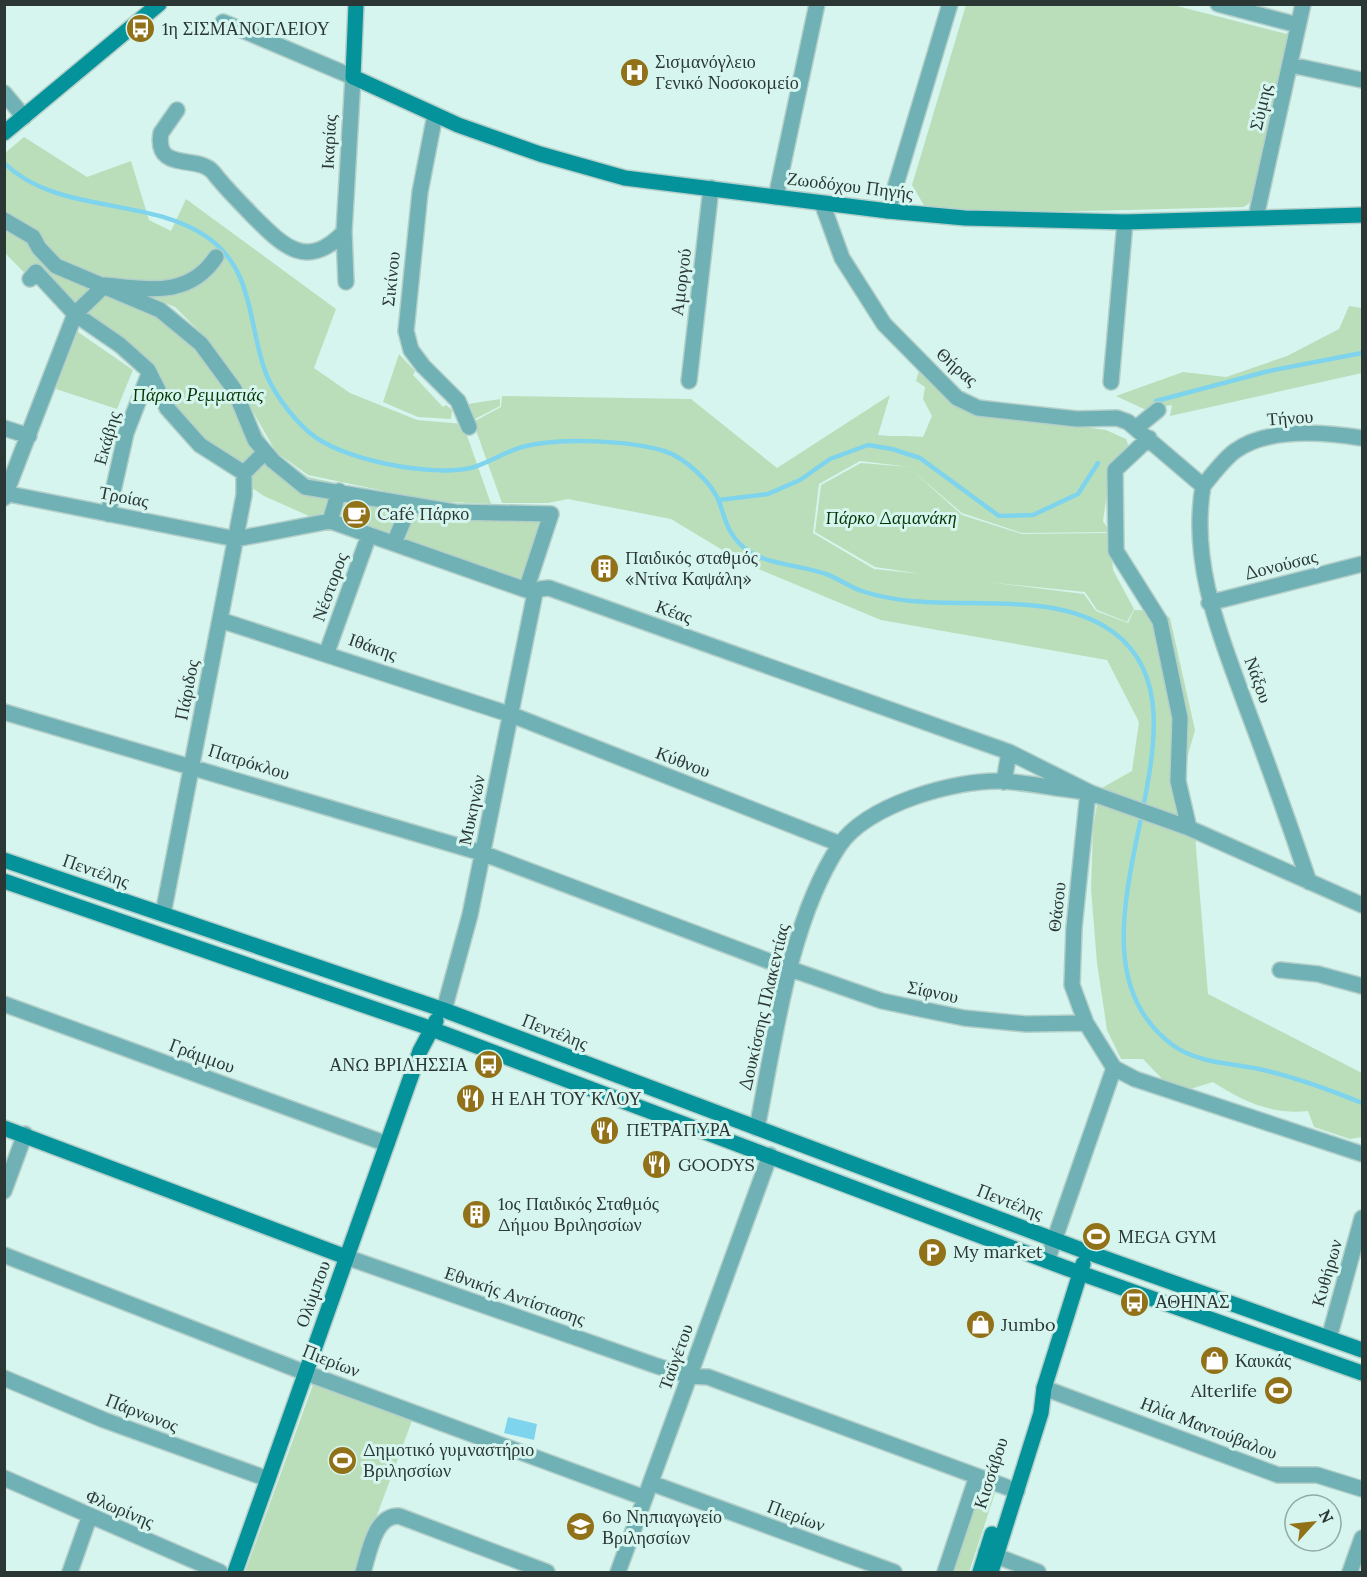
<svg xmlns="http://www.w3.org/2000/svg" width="1367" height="1577" font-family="Lora,serif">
  <rect width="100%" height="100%" fill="#d6f5ee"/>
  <path fill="#bbdeba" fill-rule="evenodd" d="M966 5H1173L1291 35 1252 201 1244 207 1047 212 926 209 912 185Z
    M24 137 87 177 131 161 149 220 171 231 186 199 336 309 314 368 350 393 417 420 463 424 491 504 432 501 308 475 276 452 227 366 202 334 175 307 60 260 35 228 5 211V153Z
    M4 213 59 261 173 309 201 336 225 367 274 453 308 477 433 504 548 505 522 590 318 520 264 496 207 458 139 368 64 313 5 253Z
    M1349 306 1362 308V373L1170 416 1172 405 1144 409 1116 396 1183 372 1226 377 1287 356 1339 329Z
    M75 330 133 370 117 409 56 389Z
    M399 354 415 371 413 375 443 407 446 405 452 410 451 419 418 417 383 402Z
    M919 371 955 402 976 412 1106 430 1126 439 1131 453 1110 473 1103 521 1110 532 1022 533 962 513 914 472 962 515 1022 534 1110 533 1113 570 1134 609 1127 622 1097 610 1085 592 987 582 1084 594 1096 611 1128 623 1134 610 1160 611 1170 618 1195 730 1182 776 1173 779V793L1180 818 1100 789 1132 771 1139 722 1107 660 881 620 744 563 671 519 568 499 548 503H502L473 422 501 407 502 396 691 399 777 468 890 395 878 435C893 437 907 435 923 437L932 416 923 399 925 387 916 381ZM860 461 910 467 861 463 821 485 815 532 875 567 922 574 874 569 813 533 819 484Z
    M500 399V406L473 420 468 404Z
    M1098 799 1195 835 1208 994 1362 1073V1137L1350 1139 1314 1127 1308 1111C1272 1115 1242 1101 1213 1082L1184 1091 1168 1085 1143 1059H1121L1107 1030 1097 963 1091 889 1093 828Z
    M314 1382 413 1418 356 1572H245Z
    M979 1487 995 1493 969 1572H951Z"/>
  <path fill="#7ed3ed" d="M508 1417 537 1424 534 1440 504 1433Z"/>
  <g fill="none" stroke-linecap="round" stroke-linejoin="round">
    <path stroke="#7ed3ed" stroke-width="4.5" d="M4 163C58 215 147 196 207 237 253 269 248 320 264 368 271 390 292 418 310 433 341 460 431 477 471 468 490 463 507 450 526 446 562 438 628 440 664 451 684 457 713 483 720 504 726 524 731 540 750 552 773 566 802 565 826 574 838 578 849 587 862 591 939 618 1045 583 1113 632 1232 718 1039 949 1174 1046 1198 1063 1231 1063 1259 1069 1295 1077 1328 1089 1362 1103
      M1156 401 1269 371 1362 353
      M719 500 768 494 800 480 830 459 868 445 892 449 920 458 999 516 1033 515 1078 494 1098 463"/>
    <defs>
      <path id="street" d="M1218 4 1298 25
        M223 22 353 77 344 232 346 282
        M1291 65 1362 80
        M4 93 24 117
        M177 110 161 133C154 173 198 154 213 172 225 188 239 201 253 216 283 246 307 271 344 232
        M435 115 420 192 406 331 411 350 423 366 458 401 469 427
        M776 197 817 4
        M822 203 842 258 884 324 957 398 978 408 1077 419 1117 418 1128 422 1203 486
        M888 211 950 4
        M1256 217 1303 4
        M4 220 33 237 39 248 56 266 160 310 201 344 234 389 255 440 273 461 305 487 455 512 551 514 526 590
        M30 279 36 272 75 314 120 345 148 370 167 408 200 445 244 473
        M689 381 711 188
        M1111 382 1125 222
        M4 428 29 436
        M1136 428 1158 410
        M1149 438 1115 470 1116 551 1160 621 1180 718 1178 781 1189 828
        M244 473 265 452
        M1203 486C1190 564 1220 634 1246 706 1268 764 1289 823 1309 882
        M1203 486C1213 474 1223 460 1235 451 1268 427 1324 432 1362 438
        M4 493 236 539 330 521 535 593
        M4 498 75 314 105 285C148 289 189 298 216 257
        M108 514 126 433 149 374
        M330 521 339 491
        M394 543 410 505
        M535 593 540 589 549 588 1009 752 1091 793 1189 828 1362 905
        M1209 603 1362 564
        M220 620 512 715 840 844
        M327 652 369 535
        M4 712 482 853 779 965 882 1001 964 1018 1026 1024 1086 1023
        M1004 782 1009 752
        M1088 792 1074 928 1072 985 1086 1023 1114 1068 1135 1079 1362 1154
        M163 914 244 495V473
        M1280 970 1318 974 1362 986
        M4 1004 387 1144
        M444 1010 470 915 535 593
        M757 1128C775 1039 789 922 839 846 866 805 955 779 1003 781 1028 783 1054 788 1079 791
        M4 1191 25 1134
        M4 1255 306 1373 645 1498
        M346 1257 657 1366 690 1376 708 1377 1017 1491
        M1047 1261 1114 1068
        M1329 1338 1362 1218
        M4 1378 104 1420 268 1479
        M1044 1388 1278 1475H1317L1362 1489
        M4 1478 220 1572
        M651 1483 894 1572
        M986 1552 1038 1572
        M70 1572 89 1518
        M363 1572C369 1554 374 1515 399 1516L547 1572
        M618 1572 770 1155
        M945 1572 977 1476
        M1350 1572 1362 1538"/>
      <path id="secondary" d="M356 4 353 77 458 125 540 154 625 178 888 211 965 218 1125 222 1362 215
        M4 133 159 4
        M4 860 444 1010 1087 1252 1362 1350
        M4 881 421 1025 1066 1268 1362 1373
        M4 1128 346 1257
        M235 1572 420 1051 436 1021
        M980 1572 992 1534
        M991 1572 1041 1413 1044 1388 1083 1264"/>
    </defs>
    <use href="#street" stroke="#b4cfc9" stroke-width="18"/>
    <use href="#secondary" stroke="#b4cfc9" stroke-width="18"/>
    <use href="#street" stroke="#6fb1b5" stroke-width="15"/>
    <use href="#secondary" stroke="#04939a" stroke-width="15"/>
  </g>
  <defs>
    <symbol id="bus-disc" viewBox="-11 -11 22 22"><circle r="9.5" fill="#927219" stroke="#d6f5ee"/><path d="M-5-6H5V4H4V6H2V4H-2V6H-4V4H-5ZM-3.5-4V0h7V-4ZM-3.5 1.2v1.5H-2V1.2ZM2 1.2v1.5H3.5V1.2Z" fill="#fff"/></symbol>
    <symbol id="hospital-disc" viewBox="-11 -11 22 22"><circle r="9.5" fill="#927219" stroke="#d6f5ee"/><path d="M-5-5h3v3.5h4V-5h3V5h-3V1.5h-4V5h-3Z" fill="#fff"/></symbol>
    <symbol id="cafe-disc" viewBox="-11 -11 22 22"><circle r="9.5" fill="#927219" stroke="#d6f5ee"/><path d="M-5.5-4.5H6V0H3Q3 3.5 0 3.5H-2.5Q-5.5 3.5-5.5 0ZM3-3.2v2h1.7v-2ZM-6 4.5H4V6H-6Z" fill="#fff"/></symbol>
    <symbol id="building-disc" viewBox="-11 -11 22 22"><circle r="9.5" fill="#927219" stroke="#d6f5ee"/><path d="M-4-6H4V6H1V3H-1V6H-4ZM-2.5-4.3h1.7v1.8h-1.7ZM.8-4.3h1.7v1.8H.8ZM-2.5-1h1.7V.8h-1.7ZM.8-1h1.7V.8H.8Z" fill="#fff"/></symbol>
    <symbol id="restaurant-disc" viewBox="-11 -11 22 22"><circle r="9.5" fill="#927219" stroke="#d6f5ee"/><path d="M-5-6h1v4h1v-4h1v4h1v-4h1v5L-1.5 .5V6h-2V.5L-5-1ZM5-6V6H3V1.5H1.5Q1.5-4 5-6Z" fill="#fff"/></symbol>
    <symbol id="stadium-disc" viewBox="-11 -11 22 22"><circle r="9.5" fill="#927219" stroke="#d6f5ee"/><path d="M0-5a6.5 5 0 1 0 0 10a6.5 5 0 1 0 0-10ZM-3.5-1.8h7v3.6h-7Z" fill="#fff"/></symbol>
    <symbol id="parking-disc" viewBox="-11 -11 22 22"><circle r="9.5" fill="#927219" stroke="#d6f5ee"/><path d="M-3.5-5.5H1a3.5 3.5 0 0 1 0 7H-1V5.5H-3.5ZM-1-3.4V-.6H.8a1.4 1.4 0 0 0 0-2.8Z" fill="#fff"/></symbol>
    <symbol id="shop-disc" viewBox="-11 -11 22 22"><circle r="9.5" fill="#927219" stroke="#d6f5ee"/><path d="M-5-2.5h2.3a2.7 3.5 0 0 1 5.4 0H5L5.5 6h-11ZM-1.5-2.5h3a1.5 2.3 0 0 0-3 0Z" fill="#fff"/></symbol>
    <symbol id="school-disc" viewBox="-11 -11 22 22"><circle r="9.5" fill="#927219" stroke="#d6f5ee"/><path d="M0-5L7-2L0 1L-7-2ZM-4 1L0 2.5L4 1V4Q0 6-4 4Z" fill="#fff"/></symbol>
  </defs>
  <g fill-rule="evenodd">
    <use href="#bus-disc" x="124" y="12" width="33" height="33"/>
    <use href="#hospital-disc" x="618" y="56" width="33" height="33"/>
    <use href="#cafe-disc" x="340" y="498" width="33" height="33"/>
    <use href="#building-disc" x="588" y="552" width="33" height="33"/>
    <use href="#bus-disc" x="472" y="1048" width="33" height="33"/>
    <use href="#restaurant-disc" x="454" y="1082" width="33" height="33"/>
    <use href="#restaurant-disc" x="588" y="1114" width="33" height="33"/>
    <use href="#restaurant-disc" x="640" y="1148" width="33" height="33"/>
    <use href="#building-disc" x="460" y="1198" width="33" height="33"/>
    <use href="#stadium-disc" x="1080" y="1220" width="33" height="33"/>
    <use href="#parking-disc" x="916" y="1236" width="33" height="33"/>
    <use href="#bus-disc" x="1118" y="1286" width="33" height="33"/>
    <use href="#shop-disc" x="964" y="1308" width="33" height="33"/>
    <use href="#shop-disc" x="1198" y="1344" width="33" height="33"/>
    <use href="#stadium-disc" x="1262" y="1374" width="33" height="33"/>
    <use href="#stadium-disc" x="326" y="1444" width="33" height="33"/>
    <use href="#school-disc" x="564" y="1510" width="33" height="33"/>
  </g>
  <g text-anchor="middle" stroke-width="6" stroke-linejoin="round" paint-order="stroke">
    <g font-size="18" fill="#2b3735" stroke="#d6f5ee" text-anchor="start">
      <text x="162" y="35">1η ΣΙΣΜΑΝΟΓΛΕΙΟΥ</text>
      <text x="655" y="68">Σισμανόγλειο<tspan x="655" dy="21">Γενικό Νοσοκομείο</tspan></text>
      <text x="377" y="520">Café Πάρκο</text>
      <text x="625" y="564">Παιδικός σταθμός<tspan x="625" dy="21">«Ντίνα Καψάλη»</tspan></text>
      <text x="468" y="1071" text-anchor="end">ΑΝΩ ΒΡΙΛΗΣΣΙΑ</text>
      <text x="491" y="1105">Η ΕΛΗ ΤΟΥ ΚΛΟΥ</text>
      <text x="626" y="1136">ΠΕΤΡΑΠΥΡΑ</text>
      <text x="678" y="1171">GOODYS</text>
      <text x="498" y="1210">1ος Παιδικός Σταθμός<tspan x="498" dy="21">Δήμου Βριλησσίων</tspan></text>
      <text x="1118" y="1243">ΜEGA GYM</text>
      <text x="953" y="1258">My market</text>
      <text x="1155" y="1308">ΑΘΗΝΑΣ</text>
      <text x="1001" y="1331">Jumbo</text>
      <text x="1235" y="1367">Καυκάς</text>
      <text x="1257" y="1397" text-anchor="end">Alterlife</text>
      <text x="363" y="1456">Δημοτικό γυμναστήριο<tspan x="363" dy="21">Βριλησσίων</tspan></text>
      <text x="602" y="1523">6ο Νηπιαγωγείο<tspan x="602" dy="21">Βριλησσίων</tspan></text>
    </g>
    <g font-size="18" fill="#2b3735" stroke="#d6f5ee">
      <text transform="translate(1261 107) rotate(-77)" y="6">Σύμης</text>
      <text transform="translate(329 142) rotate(-87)" y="6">Ικαρίας</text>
      <text transform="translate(850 186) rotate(7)" y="6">Ζωοδόχου Πηγής</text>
      <text transform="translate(391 279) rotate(-84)" y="6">Σικίνου</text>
      <text transform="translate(681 282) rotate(-83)" y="6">Αμοργού</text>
      <text transform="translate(957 367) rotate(41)" y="6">Θήρας</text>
      <text transform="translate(1290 418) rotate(-4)" y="6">Τήνου</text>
      <text transform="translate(107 438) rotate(-74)" y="6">Εκάβης</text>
      <text transform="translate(124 497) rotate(11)" y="6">Τροίας</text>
      <text transform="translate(1281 565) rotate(-14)" y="6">Δονούσας</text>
      <text transform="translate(330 587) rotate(-70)" y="6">Νέστορος</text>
      <text transform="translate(674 612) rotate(20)" y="6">Κέας</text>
      <text transform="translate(373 647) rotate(19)" y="6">Ιθάκης</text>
      <text transform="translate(1258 680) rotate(70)" y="6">Νάξου</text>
      <text transform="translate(187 690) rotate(-79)" y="6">Πάριδος</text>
      <text transform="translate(249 762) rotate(17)" y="6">Πατρόκλου</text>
      <text transform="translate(683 762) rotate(21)" y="6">Κύθνου</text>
      <text transform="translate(472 810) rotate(-78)" y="6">Μυκηνών</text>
      <text transform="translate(96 871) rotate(19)" y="6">Πεντέλης</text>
      <text transform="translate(1057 907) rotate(-84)" y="6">Θάσου</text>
      <text transform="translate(933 992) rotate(12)" y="6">Σίφνου</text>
      <text transform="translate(764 1007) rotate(-77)" y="6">Δουκίσσης Πλακεντίας</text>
      <text transform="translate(555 1032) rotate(21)" y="6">Πεντέλης</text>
      <text transform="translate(202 1056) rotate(20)" y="6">Γράμμου</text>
      <text transform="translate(1010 1202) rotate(21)" y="6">Πεντέλης</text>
      <text transform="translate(1327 1273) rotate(-74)" y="6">Κυθήρων</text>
      <text transform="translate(313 1294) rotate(-70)" y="6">Ολύμπου</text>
      <text transform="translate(515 1296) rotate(19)" y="6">Εθνικής Αντίστασης</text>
      <text transform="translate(676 1357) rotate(-70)" y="6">Ταϋγέτου</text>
      <text transform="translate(331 1361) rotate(21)" y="6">Πιερίων</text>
      <text transform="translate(142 1413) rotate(21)" y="6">Πάρνωνος</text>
      <text transform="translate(1209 1428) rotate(21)" y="6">Ηλία Μαντούβαλου</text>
      <text transform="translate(991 1473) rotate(-72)" y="6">Κισσάβου</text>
      <text transform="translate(120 1509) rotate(23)" y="6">Φλωρίνης</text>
      <text transform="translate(796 1516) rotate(20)" y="6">Πιερίων</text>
    </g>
    <g font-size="18" font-style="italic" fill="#003603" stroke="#d6f5ee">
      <text x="198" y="401">Πάρκο Ρεμματιάς</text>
      <text x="891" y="524">Πάρκο Δαμανάκη</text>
    </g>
  </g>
  <rect width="1367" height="1577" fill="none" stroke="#2b3735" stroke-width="12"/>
  <g transform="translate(1313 1523) rotate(63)"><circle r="28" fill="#d6f5ee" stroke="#92a9a4" stroke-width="1.5"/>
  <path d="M0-4.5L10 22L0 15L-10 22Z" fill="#927219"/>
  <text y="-9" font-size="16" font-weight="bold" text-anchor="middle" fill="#2b3735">N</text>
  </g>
</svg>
